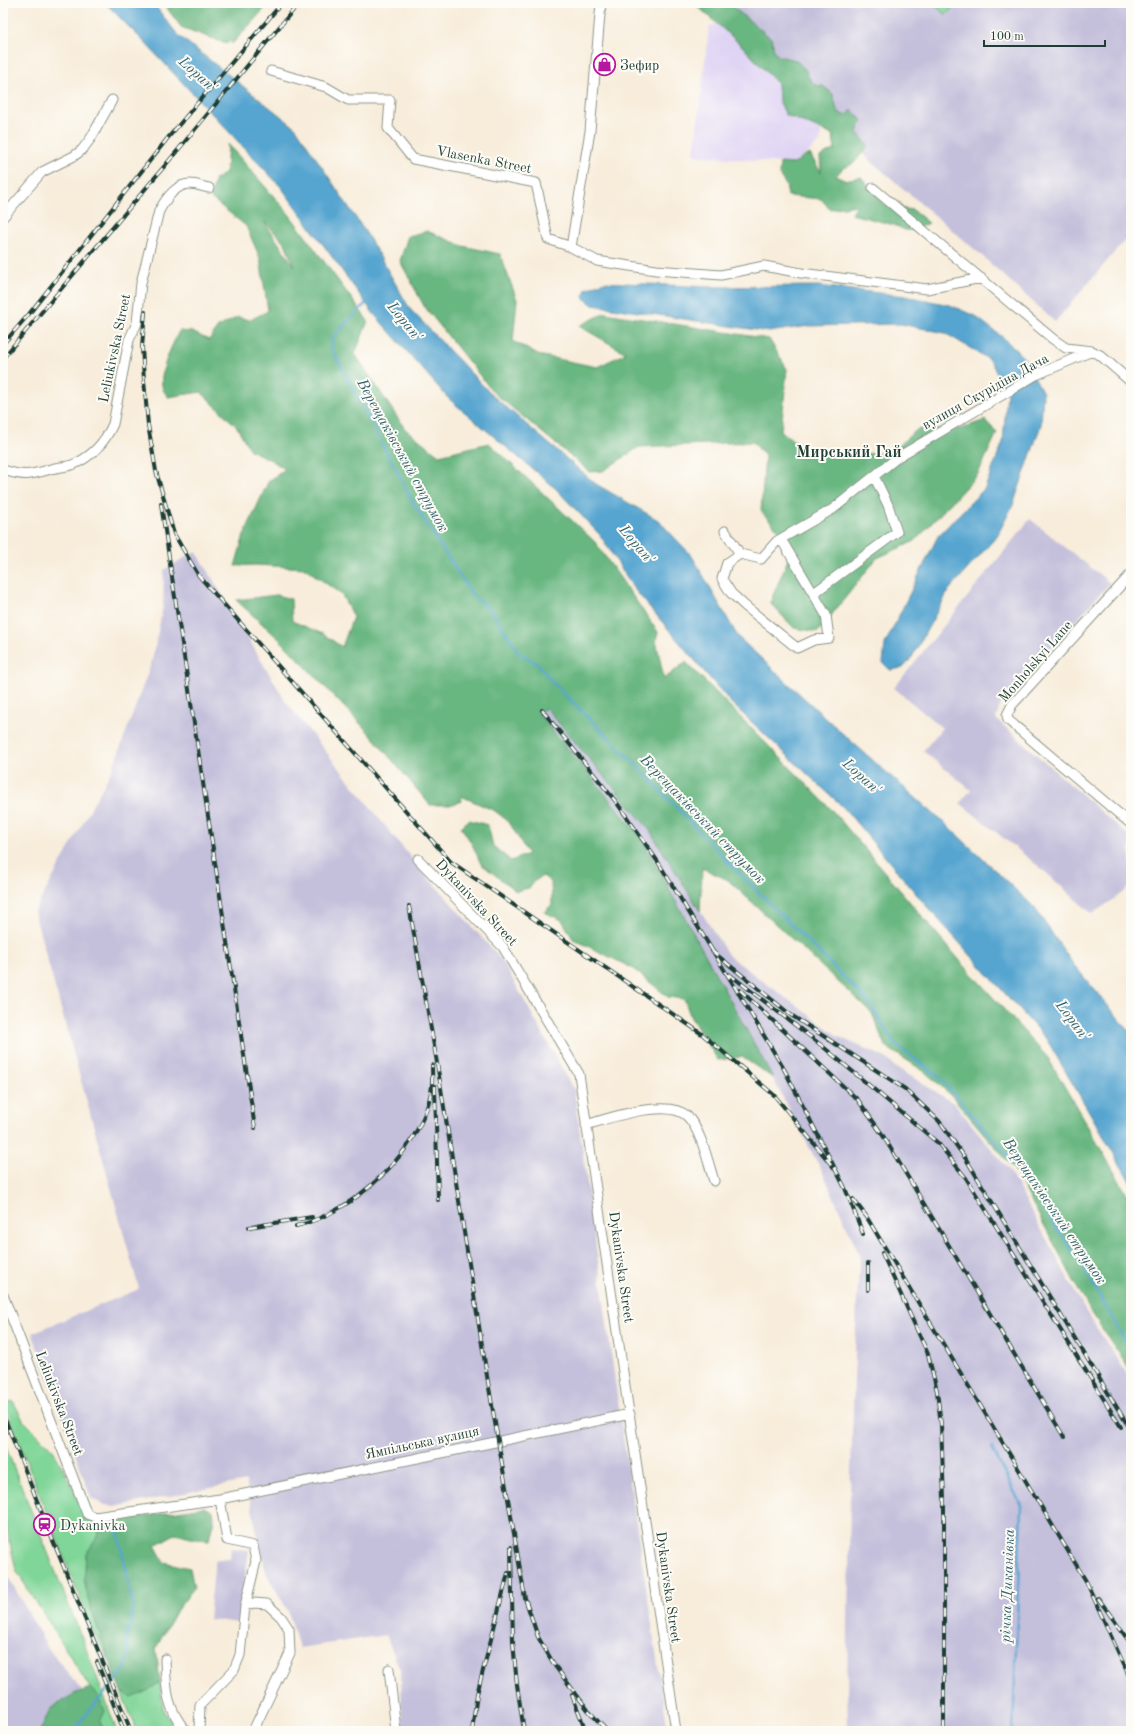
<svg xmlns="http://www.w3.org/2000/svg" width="1134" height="1734" font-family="'Old Standard TT',serif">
  <rect width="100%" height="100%" fill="#fdfcf7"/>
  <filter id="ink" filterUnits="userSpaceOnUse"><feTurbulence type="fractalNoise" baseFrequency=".025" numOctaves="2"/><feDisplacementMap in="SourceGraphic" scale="8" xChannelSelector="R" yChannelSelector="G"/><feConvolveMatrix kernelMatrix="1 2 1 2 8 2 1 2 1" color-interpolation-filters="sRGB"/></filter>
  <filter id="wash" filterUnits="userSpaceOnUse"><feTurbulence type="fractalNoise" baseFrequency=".012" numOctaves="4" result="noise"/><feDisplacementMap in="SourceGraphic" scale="16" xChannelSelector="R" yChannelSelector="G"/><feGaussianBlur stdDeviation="0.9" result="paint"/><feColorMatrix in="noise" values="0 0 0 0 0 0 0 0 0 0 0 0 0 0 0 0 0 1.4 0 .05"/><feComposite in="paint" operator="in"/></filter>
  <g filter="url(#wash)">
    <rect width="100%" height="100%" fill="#f8eddb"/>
    <path fill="#e0d4f4" d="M717 23 823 118 820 142 794 164 694 155 709 27Z"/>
    <path fill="#c4c0db" d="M694 3H1131V233L1055 322 980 254 872 162Z
      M1030 519 1110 583 1000 705 996 719 1130 837 1131 884 1123 893 1092 914 1043 870 960 803 971 790 923 751 942 728 894 688Z
      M196 551 286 702 416 864 502 960 574 1090 621 1423 668 1731H402L401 1672 386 1635 299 1648 288 1611 266 1573 246 1481 114 1507 102 1504 91 1498 32 1333 139 1289 34 912 113 768 152 661 163 607 164 570Z
      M546 708 649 829 729 956 839 1037 886 1058 896 1068V1067L955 1104 1009 1170 1085 1310 1131 1380V1731H848L847 1685 850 1494 857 1299 860 1256 823 1173 731 1000 633 826 537 713Z
      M231 1548 249 1550 238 1623 209 1619 215 1560 230 1559Z
      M3 1555 9 1578 48 1648 85 1694 99 1731H3Z"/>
    <path fill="#80d598" stroke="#508966" d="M932 3H951L954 6 947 14H945Z
      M13 1401 23 1420 53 1450 90 1519 103 1523 95 1570 114 1669 93 1631 12 1425 5 1404Z
      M3 1440 91 1661 117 1731H102L90 1688 16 1570 3 1512Z
      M160 1682 163 1708 176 1731H137L121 1692Z"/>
    <path fill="#68b680" stroke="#447a5a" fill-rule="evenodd" d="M163 3H175L178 6 186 3H270L232 44 230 40 227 44 181 27Z
      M700 3H728L772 39 774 51 778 56 796 60 805 69 809 78 815 85 823 86 833 94 837 110 843 115H847L852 110 862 120 857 132 868 146 854 163 842 169 836 176 844 180 861 177 887 206 913 210 929 223 913 230H905L894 225 851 214 857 205 830 209 821 199 788 196 786 185 779 175 780 163 794 164 803 157 810 154 821 173 820 157 827 152 835 150 833 135 786 115 779 101 778 84 740 44 696 5Z
      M228 144 289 214 368 321 355 354 405 429 439 455 489 443 595 542 658 632 656 640 664 679 686 662 831 809 961 962 1048 1058 1131 1201V1372L1088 1307 1014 1169 951 1095 925 1072 885 1046 872 1013 728 880 702 868 700 911 649 829 546 708 538 713 640 836 773 1078 742 1057 718 1060 691 1018 684 999 668 997 632 968 573 939 562 920 544 912 552 905 551 882 543 876 533 882 529 888 516 891 481 864 472 844 461 827 469 820 488 825 493 846 511 861 528 854 509 822 495 811 461 796 462 801 450 805H430L371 735 279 639 236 600 276 595 291 599 292 621 323 634 342 647 353 617 342 595 305 568 256 565 235 566 244 535 268 482 285 469 271 460 250 450 237 427 201 392 168 397C166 394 164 392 163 389 157 374 173 344 179 331L192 332 209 340 218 327 238 317 250 320 268 311 260 258 246 226 211 198 215 180 226 172ZM265 222 285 243 294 266 265 223Z
      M427 231 463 246 500 254 517 300 513 341 538 355 597 367 626 353 579 326 605 313 769 339 787 369 781 431 804 448 844 453 888 454 918 429H960L985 420 997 433 978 474 915 541 877 558 818 632 794 628 770 603 793 547 761 511 765 456 753 442 639 447 603 471 590 472 493 392 424 306 400 261 408 236Z
      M203 1507 213 1511 214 1519 209 1540 195 1539 175 1534 155 1545 164 1562 190 1568 194 1588 177 1610 156 1648 160 1682 147 1691 132 1698 121 1692 90 1607 84 1580 86 1554 95 1541 103 1523Z
      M90 1688 97 1695 105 1711 100 1722 104 1731H40L50 1709 74 1694Z"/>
    <path fill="#57a5d0" stroke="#3b7182" d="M105 3H153L178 35 296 128 368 236 410 309 491 394 596 484 658 520 692 556 738 637 842 733 951 829 1034 907 1073 964 1131 1033V1183L1047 1040 929 909 843 807 731 703 635 590 600 535 555 488 448 398 373 313 281 187 147 45Z
      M604 282 709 287 818 286 905 296 950 305 975 316 1005 339 1025 359 1043 393 1041 425 1013 505 997 536 949 590 912 657 903 668 890 670 883 663 885 644 938 536 985 488 1003 442 1007 393 990 360 945 333 901 324 809 326 769 332 593 305 583 297 586 289Z"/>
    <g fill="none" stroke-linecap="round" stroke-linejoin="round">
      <path stroke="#57a5d0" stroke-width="2.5" d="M368 301 334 336 331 347 415 506 473 596 491 610 519 653 538 664 552 682 641 770 727 861 867 1000 895 1044 941 1079 1007 1155 1082 1265 1131 1351
        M992 1448 1021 1505 1013 1731
        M74 1731 76 1727 124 1670 129 1654 126 1637 131 1623 133 1605 117 1526"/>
    </g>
  </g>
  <g filter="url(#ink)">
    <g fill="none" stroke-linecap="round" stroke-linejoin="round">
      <defs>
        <path id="street" d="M271 71 326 87 348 100H390L388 128 413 159 536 183 548 239 571 247 597 261 656 270 721 275 764 266 801 273 927 289 981 278
          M873 188 1053 339 1066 348 1092 351 1100 355 1131 382
          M3 217 42 172 74 156 82 150 91 138 112 100
          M571 247 590 131 601 3
          M3 470C25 477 30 475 51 469 58 467 65 467 72 465 92 457 105 442 113 424L129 340 137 323 141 283 159 211C165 200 175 184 190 184 196 184 203 187 209 188
          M725 531 740 554 761 559 777 541 833 509 898 457 1036 375 1092 351
          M740 554 727 563 722 579 731 593 745 606 797 648 814 640 829 638 826 615 781 539
          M1131 574 1012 705 1007 715 1008 720 1131 824
          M814 593 897 532 888 505 874 476
          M418 859 503 947 579 1074 676 1731
          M586 1125C609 1118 668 1098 687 1116 701 1130 708 1162 714 1181
          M3 1295 87 1514 95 1517 220 1499 630 1414
          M245 1606 253 1603 267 1604 281 1617 289 1629 290 1653 253 1731
          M165 1659C166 1688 166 1708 186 1731
          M389 1669 396 1731
          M199 1731 200 1705 234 1670 240 1655 245 1606 256 1561 253 1546 227 1540 220 1499"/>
      </defs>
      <use href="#street" stroke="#8c9588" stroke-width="11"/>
      <use href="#street" stroke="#fff" stroke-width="9"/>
      <defs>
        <path id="rail" d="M145 312 142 347 144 380 148 425 156 471 174 534 199 576 451 862 702 1034 774 1095 835 1169
          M3 344 29 314 167 139 282 3
          M3 358 178 150 299 3
          M161 504 255 1128
          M542 710 617 803 658 862 733 984 784 1069 845 1188 863 1234
          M409 906 436 1057 487 1376 525 1598 538 1637 555 1666 588 1710 607 1731
          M712 951 791 1015 905 1089 939 1121 966 1159 1127 1424
          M729 974 821 1045 938 1143 966 1178 1121 1427
          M740 990 858 1100 882 1134 1064 1437
          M435 1086 438 1200
          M853 1199 866 1216 1086 1581 1129 1676 1131 1690
          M296 1226C353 1213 421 1151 431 1092 433 1083 432 1074 432 1065
          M249 1227 312 1217
          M882 1253 928 1354 937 1391 941 1425 944 1498V1731
          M868 1290V1263
          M3 1414 47 1526 131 1731
          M511 1547 513 1642 517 1685 524 1731
          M1098 1598 1131 1644
          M97 1662 124 1731
          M572 1695 586 1731
          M472 1731 477 1694 508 1573"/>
      </defs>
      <use href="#rail" stroke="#1f3d34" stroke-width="4"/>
      <use href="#rail" stroke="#fdfcf7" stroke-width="2.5" stroke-dasharray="8" stroke-linecap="butt"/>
    </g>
  </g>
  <defs>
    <symbol id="shop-ring" viewBox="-11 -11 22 22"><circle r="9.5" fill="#fdfcf7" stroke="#b5179e" stroke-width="1.5"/><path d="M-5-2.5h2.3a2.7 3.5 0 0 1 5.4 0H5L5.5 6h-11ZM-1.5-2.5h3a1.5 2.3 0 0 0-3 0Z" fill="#b5179e"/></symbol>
    <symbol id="station-ring" viewBox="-11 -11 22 22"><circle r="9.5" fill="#fdfcf7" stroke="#b5179e" stroke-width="1.5"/><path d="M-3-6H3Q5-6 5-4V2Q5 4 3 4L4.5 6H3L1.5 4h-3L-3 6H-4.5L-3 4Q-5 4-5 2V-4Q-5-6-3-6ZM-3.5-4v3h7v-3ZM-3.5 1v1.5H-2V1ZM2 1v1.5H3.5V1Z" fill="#b5179e"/></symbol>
  </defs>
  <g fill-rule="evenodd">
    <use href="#shop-ring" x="592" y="52" width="25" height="25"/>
    <use href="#station-ring" x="32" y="1512" width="25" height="25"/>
  </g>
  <g text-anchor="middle" stroke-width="4" stroke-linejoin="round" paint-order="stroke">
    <g font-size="14" fill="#1f3d34" stroke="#fdfcf7" text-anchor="start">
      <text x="620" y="70">Зефир</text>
      <text x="60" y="1530">Dykanіvka</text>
    </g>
    <g font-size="14" fill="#1f3d34" stroke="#fdfcf7">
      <text transform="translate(484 159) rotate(11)" y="5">Vlasenka Street</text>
      <text transform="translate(114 348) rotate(-78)" y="5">Leliukivska Street</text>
      <text transform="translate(985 391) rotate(-29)" y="5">вулиця Скурідіна Дача</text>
      <text transform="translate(1035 661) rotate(-49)" y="5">Monholskyi Lane</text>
      <text transform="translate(477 902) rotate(47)" y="5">Dykanivska Street</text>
      <text transform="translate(622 1267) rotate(82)" y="5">Dykanivska Street</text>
      <text transform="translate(60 1403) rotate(69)" y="5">Leliukivska Street</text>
      <text transform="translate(422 1442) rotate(-12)" y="5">Ямпільська вулиця</text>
      <text transform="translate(669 1587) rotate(82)" y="5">Dykanivska Street</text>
    </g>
    <g font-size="15" font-style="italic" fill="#33616b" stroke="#fdfcf7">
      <text transform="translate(198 74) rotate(42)" y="5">Lopan'</text>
      <text transform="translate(405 321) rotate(51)" y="5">Lopan'</text>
      <text transform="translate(403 455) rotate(61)" y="5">Верещаківський струмок</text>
      <text transform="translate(637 544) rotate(50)" y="5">Lopan'</text>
      <text transform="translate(862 776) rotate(42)" y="5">Lopan'</text>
      <text transform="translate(703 819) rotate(46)" y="5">Верещаківський струмок</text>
      <text transform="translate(1073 1020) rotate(53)" y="5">Lopan'</text>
      <text transform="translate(1055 1211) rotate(56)" y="5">Верещаківський струмок</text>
      <text transform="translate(1007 1586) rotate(-88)" y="5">річка Диканівка</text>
    </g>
    <g font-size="16" font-weight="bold" fill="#1f3d34" stroke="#fdfcf7">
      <text x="849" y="457">Мирський Гай</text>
    </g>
  </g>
  <rect width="1134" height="1734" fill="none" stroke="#fdfcf7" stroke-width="16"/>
  <path d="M984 40v6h121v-6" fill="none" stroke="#1f3d34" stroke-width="2"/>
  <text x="990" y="40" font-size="12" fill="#1f3d34" stroke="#fdfcf7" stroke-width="3" paint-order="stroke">100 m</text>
</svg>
